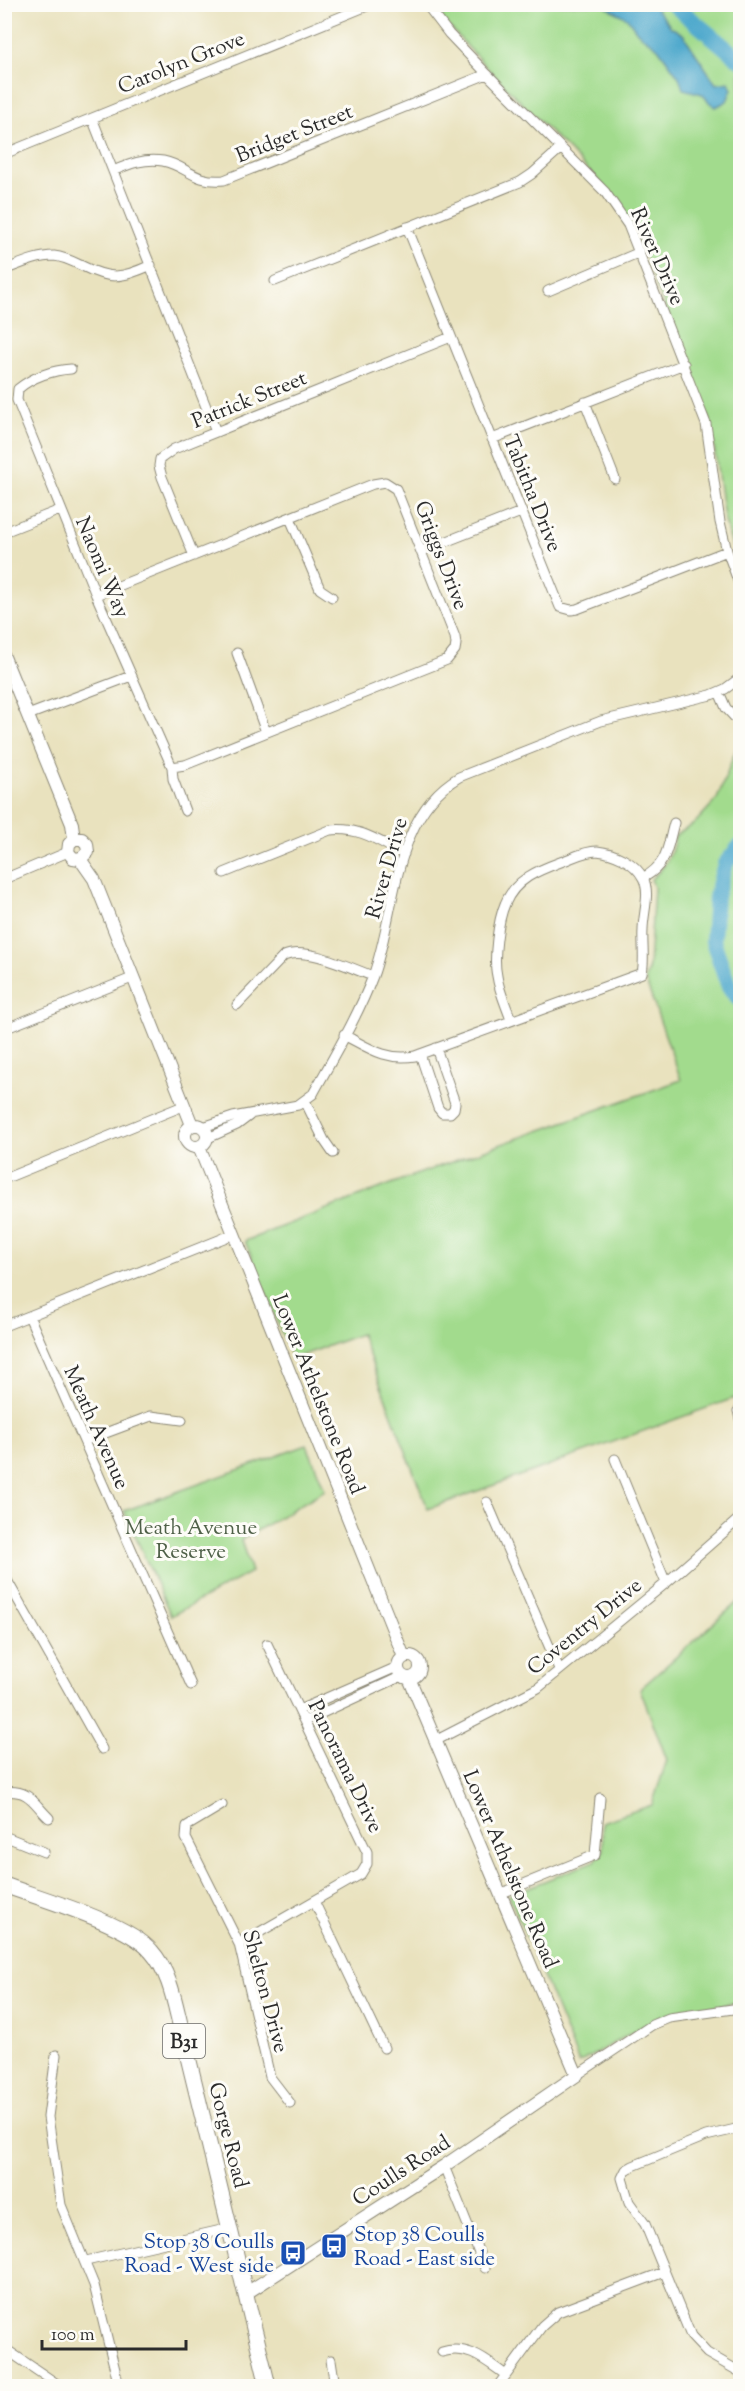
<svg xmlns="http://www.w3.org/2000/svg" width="745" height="2391" font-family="'Sorts Mill Goudy',serif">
  <rect width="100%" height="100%" fill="#fdfcf7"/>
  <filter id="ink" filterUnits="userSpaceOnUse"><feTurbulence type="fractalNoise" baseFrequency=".0167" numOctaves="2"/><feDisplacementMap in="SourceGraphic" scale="12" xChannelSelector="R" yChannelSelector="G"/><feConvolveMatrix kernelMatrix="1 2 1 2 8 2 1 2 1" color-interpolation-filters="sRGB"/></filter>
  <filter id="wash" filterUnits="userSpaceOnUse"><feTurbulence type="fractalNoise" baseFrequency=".008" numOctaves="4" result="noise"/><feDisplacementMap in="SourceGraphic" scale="24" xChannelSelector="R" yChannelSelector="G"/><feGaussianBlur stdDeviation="1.35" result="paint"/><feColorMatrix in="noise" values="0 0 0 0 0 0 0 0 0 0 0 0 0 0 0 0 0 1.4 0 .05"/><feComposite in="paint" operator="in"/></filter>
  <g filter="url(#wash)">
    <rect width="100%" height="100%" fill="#e9e2be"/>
    <path fill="#a2db8d" stroke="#66835c" stroke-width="1.5" d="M432 5H740V573L724 518 711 424 633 226 602 184 490 71 445 22Z
      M740 739V1396L428 1509 361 1334 292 1359 245 1241 404 1179 681 1080 645 979 649 967 654 887 651 879C666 867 672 855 675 836L694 824 717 799Z
      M307 1445 325 1490 241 1540 251 1572 171 1616 124 1511Z
      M740 1600V2002L661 2016 579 2063 509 1895 595 1861 603 1851 602 1822 652 1805 667 1760 640 1689Z"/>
    <path fill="#4ea8cc" stroke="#3c6a7c" stroke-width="1.5" d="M603 5H653L671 27 683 34 716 84 729 82 732 89 727 101 716 107 710 103 702 94 683 89 679 77 658 48 638 33 627 18Z"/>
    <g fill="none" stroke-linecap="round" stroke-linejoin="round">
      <path stroke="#4ea8cc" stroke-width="16" d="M673 4 740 60
        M740 846 725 864 716 897 713 941 729 987 740 1000"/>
    </g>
  </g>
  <g filter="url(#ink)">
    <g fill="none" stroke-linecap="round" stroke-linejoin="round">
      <defs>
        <path id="minor" d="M426 4 449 34 487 74 605 192 628 225 706 424 720 522 727 551 740 586
          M92 118 216 432
          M4 154 372 4
          M113 171C129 164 145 158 163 161 188 166 193 183 224 180L487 74
          M407 227 560 607 571 610 577 609 727 551
          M4 270C20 264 37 256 54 256 64 257 72 261 80 265 110 280 121 279 151 265
          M275 281 520 182 532 174 561 148
          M548 291 640 252
          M71 369C53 370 32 377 18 389L17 400 96 595 172 767 173 779 185 811
          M585 402 615 479
          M492 439 684 364
          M290 518 320 589 332 597
          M4 532 60 510
          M422 551 521 512
          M194 556 162 477 159 466 160 459 174 449 451 337
          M96 595 373 484 385 482 396 489 455 637 456 644 455 650 447 660 185 765 172 767
          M237 653 266 732
          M719 692 726 708 740 723
          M28 715 131 676
          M224 873 330 830C359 826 380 842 404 854
          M4 879 68 852
          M237 1005 284 956C306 946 350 968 373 976
          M511 1020C506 1005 499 991 497 976 493 959 498 920 505 904 516 877 542 869 566 860 576 856 586 851 597 851 614 853 635 862 643 878
          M4 1029 132 978
          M344 1035C369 1048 386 1061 415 1056L642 973C645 959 642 945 643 930 643 913 651 893 643 878 668 864 667 848 674 823
          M420 1054 438 1108 442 1113H450L454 1109 455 1103 436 1048
          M305 1101 324 1140 333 1153
          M203 1127 233 1117 298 1105 313 1094C334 1056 358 1016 373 976 397 910 392 816 459 777L601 721 711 695 725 689 740 678
          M206 1139 237 1125 249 1116
          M4 1179 183 1106
          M29 1316 191 1685
          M4 1326 234 1234
          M738 1411 740 1419
          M84 1441 151 1416 182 1420
          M615 1459 666 1583
          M487 1502 559 1669
          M4 1575 102 1749
          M299 1710 397 1667
          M305 1721 402 1676
          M435 1741 538 1688 666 1583 740 1518
          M4 1792C30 1789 33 1803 49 1818
          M222 1805 187 1826 186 1838 239 1944 270 2077 290 2103
          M4 1836 44 1852
          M502 1893 595 1855 600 1798
          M314 1901 384 2048
          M239 1944 361 1874 367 1864V1852L267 1644
          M56 2055 48 2117 61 2205 94 2285 119 2386
          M577 2075 652 2025 669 2018 740 2008
          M740 2128 706 2136 633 2166 626 2170 622 2178 629 2202 645 2224 691 2336 707 2353 740 2372
          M444 2166 485 2268
          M86 2261 230 2228
          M4 2348 60 2386
          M442 2352C468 2344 486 2361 506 2375
          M331 2360 335 2386
          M498 2386 542 2326 558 2312 664 2272"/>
        <path id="tertiary" d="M4 657 72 824 74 839
          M74 839H82L87 844 88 852 80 859
          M74 839 69 844 68 852 73 858 80 859
          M80 859 94 879 192 1125
          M185 1136a11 11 0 1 1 22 0a11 11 0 1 1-22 0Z
          M199 1147 404 1657
          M398 1667a11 11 0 1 1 22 0a11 11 0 1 1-22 0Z
          M245 2294 444 2166 577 2075 409 1678"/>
        <path id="primary" d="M4 1885C42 1899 127 1923 151 1951 169 1971 174 1999 180 2024L268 2386"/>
      </defs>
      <use href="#minor" stroke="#8a8674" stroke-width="11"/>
      <use href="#tertiary" stroke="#8a8674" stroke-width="14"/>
      <use href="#primary" stroke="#8a8674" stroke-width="17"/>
      <use href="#minor" stroke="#fff" stroke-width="9"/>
      <use href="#tertiary" stroke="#fff" stroke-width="12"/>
      <use href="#primary" stroke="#fff" stroke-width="15"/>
    </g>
  </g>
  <defs>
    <symbol id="bus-square" viewBox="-11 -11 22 22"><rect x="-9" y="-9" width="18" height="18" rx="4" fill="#1a4fb4" stroke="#fdfcf7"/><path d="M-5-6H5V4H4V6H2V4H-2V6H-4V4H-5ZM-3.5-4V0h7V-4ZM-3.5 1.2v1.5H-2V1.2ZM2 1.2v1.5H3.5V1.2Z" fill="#fff"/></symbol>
  </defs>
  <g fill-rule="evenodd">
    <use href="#bus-square" x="319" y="2231" width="30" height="30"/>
    <use href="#bus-square" x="278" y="2238" width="30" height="30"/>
  </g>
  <g text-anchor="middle" stroke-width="6" stroke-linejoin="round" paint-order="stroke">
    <rect fill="#fdfcf7" stroke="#6a6a68" stroke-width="1.5" x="163" y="2024" width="42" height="34" rx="4.5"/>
    <g font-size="20" font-weight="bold" fill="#2b2b2b">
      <text x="184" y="2048">B31</text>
    </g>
    <g font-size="21" fill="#2b2b2b" stroke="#fdfcf7">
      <text transform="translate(181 62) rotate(-22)" y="7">Carolyn Grove</text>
      <text transform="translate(294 133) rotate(-22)" y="7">Bridget Street</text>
      <text transform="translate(658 256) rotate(66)" y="7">River Drive</text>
      <text transform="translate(249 399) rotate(-22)" y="7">Patrick Street</text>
      <text transform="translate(533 493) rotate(68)" y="7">Tabitha Drive</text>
      <text transform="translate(442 555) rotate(69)" y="7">Griggs Drive</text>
      <text transform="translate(103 567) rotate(67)" y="7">Naomi Way</text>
      <text transform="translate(386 868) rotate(-74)" y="7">River Drive</text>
      <text transform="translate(319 1394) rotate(68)" y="7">Lower Athelstone Road</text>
      <text transform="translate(97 1427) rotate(66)" y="7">Meath Avenue</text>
      <text transform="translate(584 1626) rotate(-39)" y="7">Coventry Drive</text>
      <text transform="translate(346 1766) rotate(64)" y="7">Panorama Drive</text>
      <text transform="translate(511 1869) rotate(67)" y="7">Lower Athelstone Road</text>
      <text transform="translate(266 1991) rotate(75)" y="7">Shelton Drive</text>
      <text transform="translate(229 2135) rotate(76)" y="7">Gorge Road</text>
      <text transform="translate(401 2170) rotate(-33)" y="7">Coulls Road</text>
    </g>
    <g font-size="21" fill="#4f6048" stroke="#fdfcf7">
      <text x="191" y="1534">Meath Avenue<tspan x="191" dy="24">Reserve</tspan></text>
    </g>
    <g font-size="21" fill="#164399" stroke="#fdfcf7" text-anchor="start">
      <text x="354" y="2241">Stop 38 Coulls<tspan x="354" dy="24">Road - East side</tspan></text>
      <text x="274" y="2248" text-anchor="end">Stop 38 Coulls<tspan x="274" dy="24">Road - West side</tspan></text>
    </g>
  </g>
  <rect width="745" height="2391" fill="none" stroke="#fdfcf7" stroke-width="24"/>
  <path d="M42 2340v9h144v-9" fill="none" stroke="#2b2b2b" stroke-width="3"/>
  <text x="51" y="2340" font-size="18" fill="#2b2b2b" stroke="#fdfcf7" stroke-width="4.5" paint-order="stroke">100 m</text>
</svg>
